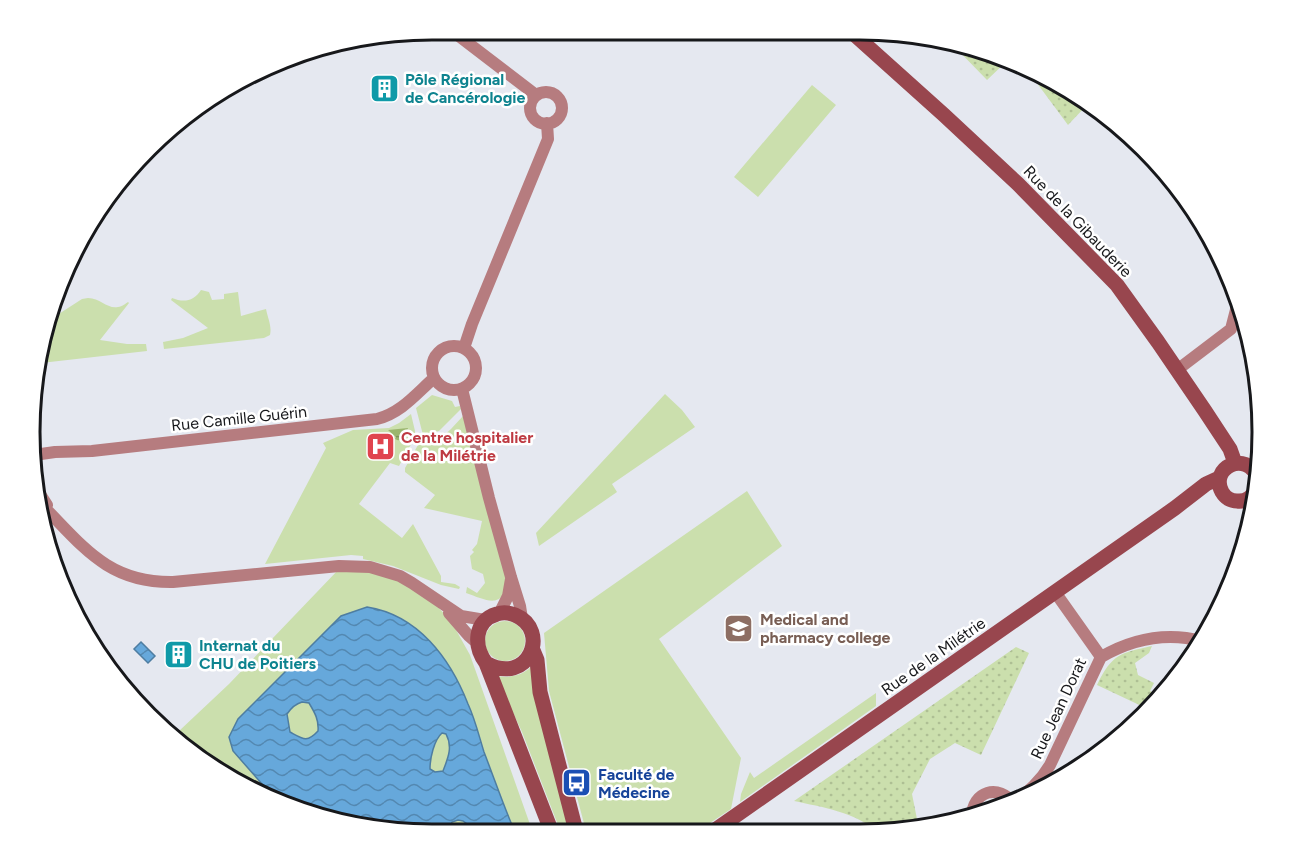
<svg xmlns="http://www.w3.org/2000/svg" width="1292" height="865" font-family="Figtree,sans-serif">
  <defs>
    <pattern id="forest-crowns" width="20" height="18" patternUnits="userSpaceOnUse" patternTransform="scale(1.5)"><rect width="20" height="18" fill="#9bb66e"/><path d="M2 6a3 3 0 1 1 6 0M12 15a3 3 0 1 1 6 0" fill="none" stroke="#7d935a"/></pattern>
    <pattern id="garden-dots" width="8" height="8" patternUnits="userSpaceOnUse" patternTransform="scale(1.5)"><rect width="8" height="8" fill="#cbdfad"/><path d="M2 2h.1M6 6h.1" fill="none" stroke="#aebf94" stroke-width="1.8" stroke-linecap="round"/></pattern>
    <pattern id="water-waves" width="16" height="10" patternUnits="userSpaceOnUse" patternTransform="scale(1.5)"><rect width="16" height="10" fill="#66a8db"/><path d="M0 5q4-4 8 0t8 0" fill="none" stroke="#5388b1"/></pattern>
  </defs>
  <rect width="100%" height="100%" fill="#e5e8f0"/>
  <path fill="#cbdfad" d="M812 85 836 105 758 197 734 177Z
    M201 290 209 292 212 300 224 299V294L238 292 241 316 266 309C268 319 272 326 270 335L264 338 164 349 163 342 183 338 208 328 171 300 172 298C184 303 194 301 201 290Z
    M88 298C104 298 110 316 128 302L129 303 100 340 127 344H146L147 351 41 363 51 319 82 299Z
    M665 394 682 410 695 427 612 484 617 492 539 546 536 533Z
    M432 395 452 401 455 407 460 406 461 409 439 431 423 435 416 408Z
    M411 414 415 431V437L399 466 390 463 359 504 402 538 413 524 441 576V582L455 584 460 587 459 589 441 585 393 566 363 559V556L351 555 265 564 326 448 323 443 353 430 389 428 399 423Z
    M463 416 506 579C505 611 486 600 466 593L467 587 477 593 485 583 483 574 472 569 470 556 474 552 472 550 477 544 482 521 424 508 435 495 405 472V468L418 445 442 437 451 429Z
    M747 491 782 546 659 639 741 758 731 809 695 833 586 831 549 691 544 633Z
    M339 569H363L400 580 436 605 451 621 470 655 532 830 354 827 254 793 195 751 179 731 229 684Z
    M485 641a20 20 0 1 1 40 0a20 20 0 1 1-40 0Z
    M531 667 570 831 560 830 522 732 496 676C510 678 521 676 531 667Z
    M876 693V706L740 802 741 794 750 772 754 778Z"/>
  <path fill="url(#forest-crowns)" d="M408 428C406 434 403 444 395 439L396 437 388 430Z"/>
  <path fill="url(#garden-dots)" d="M950 42 1007 61 987 80Z
    M1025 67 1038 72 1086 106 1068 125Z
    M1152 646 1149 653 1135 663 1138 675 1154 683 1150 691 1161 696 1150 710 1097 685C1112 654 1120 653 1152 646Z
    M1016 647 1029 653 981 755 955 743 930 759 912 794 918 824 915 830 878 833C857 812 821 807 794 801Z"/>
  <path fill="url(#water-waves)" stroke="#4e7da1" stroke-width="1.5" fill-rule="evenodd" d="M367 607C418 615 450 658 468 704 475 719 479 736 484 752 494 778 503 804 514 830L474 829 463 821 458 820 452 822 449 829 354 827 277 801 233 751 229 737 238 719 341 616ZM302 702 309 703C315 713 319 720 318 731 307 743 303 739 290 732L287 714C291 708 295 704 302 702ZM442 733 446 734C453 747 448 758 443 771L435 772 430 769C430 758 434 740 442 733Z
    M141 642 155 656 148 663 134 649Z"/>
  <g fill="none" stroke-linecap="round" stroke-linejoin="round">
    <path stroke="#b67c7f" stroke-width="12" d="M451 30 536 95
      M530 108a16 16 0 1 1 32 0a16 16 0 1 1-32 0Z
      M432 368a22 22 0 1 1 44 0a22 22 0 1 1-44 0Z
      M464 348 472 324 548 139 547 123
      M1177 370 1231 329 1238 302
      M462 389 489 498 511 577 520 606 522 619
      M34 455 55 452 92 451 377 419C401 413 416 394 434 378
      M36 488 47 505
      M37 500C81 543 105 583 173 582L339 566 370 567 400 576 412 583 461 616 485 620
      M1226 596 1227 588 1232 584
      M500 612 508 596 511 579
      M449 613 469 636 477 643
      M1101 657C1132 639 1167 632 1202 641
      M1013 803C1029 791 1040 782 1050 765L1101 657 1055 592
      M972 817C972 791 999 783 1014 804"/>
    <path stroke="#98464e" stroke-width="15" d="M856 36 944 115 1018 184 1117 285 1158 342 1205 411 1230 449 1235 463
      M1256 490C1252 497 1246 502 1237 501 1230 501 1225 497 1222 492 1209 468 1246 449 1258 478
      M532 648 537 660 540 692 576 831
      M486 663C529 687 551 630 515 615 510 613 503 612 497 614 473 621 474 647 486 663L551 830
      M711 833 1175 508 1206 484 1219 478"/>
  </g>
  <defs>
    <symbol id="building-square" viewBox="-11 -11 22 22"><rect x="-9" y="-9" width="18" height="18" rx="4" fill="#0f9aa8" stroke="#fff"/><path d="M-4-6H4V6H1V3H-1V6H-4ZM-2.5-4.3h1.7v1.8h-1.7ZM.8-4.3h1.7v1.8H.8ZM-2.5-1h1.7V.8h-1.7ZM.8-1h1.7V.8H.8Z" fill="#fff"/></symbol>
    <symbol id="hospital-square" viewBox="-11 -11 22 22"><rect x="-9" y="-9" width="18" height="18" rx="4" fill="#e0444e" stroke="#fff"/><path d="M-5-5h3v3.5h4V-5h3V5h-3V1.5h-4V5h-3Z" fill="#fff"/></symbol>
    <symbol id="university-square" viewBox="-11 -11 22 22"><rect x="-9" y="-9" width="18" height="18" rx="4" fill="#8d6e63" stroke="#fff"/><path d="M0-5L7-2L0 1L-7-2ZM-4 1L0 2.5L4 1V4Q0 6-4 4Z" fill="#fff"/></symbol>
    <symbol id="bus-square" viewBox="-11 -11 22 22"><rect x="-9" y="-9" width="18" height="18" rx="4" fill="#1a4fb4" stroke="#fff"/><path d="M-5-6H5V4H4V6H2V4H-2V6H-4V4H-5ZM-3.5-4V0h7V-4ZM-3.5 1.2v1.5H-2V1.2ZM2 1.2v1.5H3.5V1.2Z" fill="#fff"/></symbol>
  </defs>
  <g fill-rule="evenodd">
    <use href="#building-square" x="368" y="72" width="33" height="33"/>
    <use href="#hospital-square" x="364" y="430" width="33" height="33"/>
    <use href="#university-square" x="722" y="612" width="33" height="33"/>
    <use href="#building-square" x="162" y="638" width="33" height="33"/>
    <use href="#bus-square" x="560" y="766" width="33" height="33"/>
  </g>
  <g text-anchor="middle" stroke-width="5" stroke-linejoin="round" paint-order="stroke">
    <g font-size="16" font-weight="bold" fill="#0d838f" stroke="#fff" text-anchor="start">
      <text x="405" y="85">Pôle Régional<tspan x="405" dy="18">de Cancérologie</tspan></text>
      <text x="199" y="651">Internat du<tspan x="199" dy="18">CHU de Poitiers</tspan></text>
    </g>
    <g font-size="16" fill="#17181b" stroke="#fff">
      <text transform="translate(1078 221) rotate(46)" y="6">Rue de la Gibauderie</text>
      <text transform="translate(239 418) rotate(-6)" y="6">Rue Camille Guérin</text>
      <text transform="translate(933 656) rotate(-35)" y="6">Rue de la Milétrie</text>
      <text transform="translate(1058 708) rotate(-65)" y="6">Rue Jean Dorat</text>
    </g>
    <g font-size="16" font-weight="bold" fill="#be3a42" stroke="#fff" text-anchor="start">
      <text x="401" y="443">Centre hospitalier<tspan x="401" dy="18">de la Milétrie</tspan></text>
    </g>
    <g font-size="16" font-weight="bold" fill="#785e54" stroke="#fff" text-anchor="start">
      <text x="760" y="625">Medical and<tspan x="760" dy="18">pharmacy college</tspan></text>
    </g>
    <g font-size="16" font-weight="bold" fill="#164399" stroke="#fff" text-anchor="start">
      <text x="598" y="780">Faculté de<tspan x="598" dy="18">Médecine</tspan></text>
    </g>
  </g>
  <path d="M0 0H1292V865H0ZM432 40H860A392 392 0 0 1 1252 432V432A392 392 0 0 1 860 824H432A392 392 0 0 1 40 432V432A392 392 0 0 1 432 40Z" fill="#fff" fill-rule="evenodd"/>
  <path fill="none" stroke="#17181b" stroke-width="3" d="M432 40H860A392 392 0 0 1 1252 432V432A392 392 0 0 1 860 824H432A392 392 0 0 1 40 432V432A392 392 0 0 1 432 40Z"/>
</svg>
